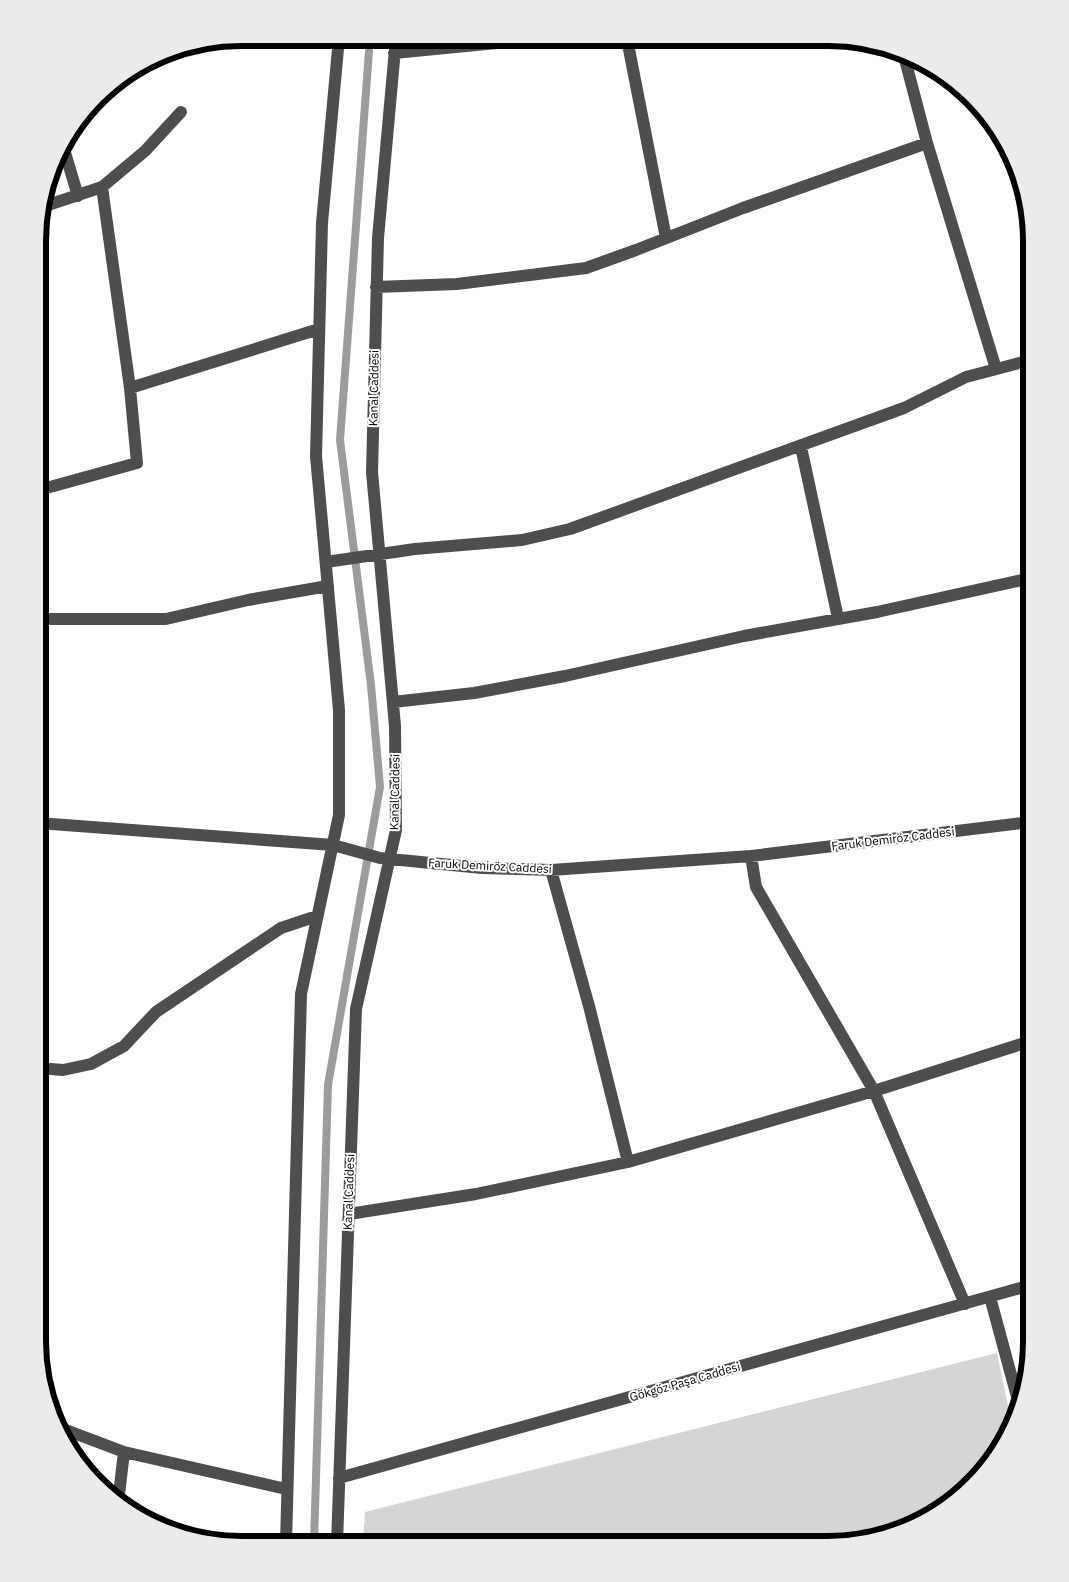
<svg xmlns="http://www.w3.org/2000/svg" width="1069" height="1582" font-family="'IBM Plex Sans',sans-serif">
  <rect width="100%" height="100%" fill="#fff"/>
  <path fill="#d5d5d5" d="M997 1353 1012 1425 997 1454 952 1502 906 1529 828 1544 363 1543 365 1512Z"/>
  <g fill="none" stroke-linecap="round" stroke-linejoin="round">
    <path stroke="#9c9c9c" stroke-width="8" d="M314 1543 328 1085 380 787 371 685 340 440 370 38"/>
    <path stroke="#4e4e4e" stroke-width="12" d="M627 39 666 238
      M903 52 927 143 996 369
      M394 53 548 38
      M63 146 78 196
      M42 207 102 187 145 151 181 112
      M376 287 457 284 586 268 636 250 743 208 927 143
      M130 388 319 329
      M801 447 838 618
      M39 490 137 463 130 388 102 187
      M326 562 415 549 522 540 570 529 904 408 966 377 1031 360
      M39 619H166L248 600 328 586
      M393 702 474 693 565 676 744 636 877 612 1031 578
      M38 823 333 845 380 858 482 868 551 870 751 856 1031 822
      M751 856 756 887 874 1091 965 1304
      M551 870 589 1006 628 1162
      M38 1068 63 1070 91 1064 124 1046 156 1012 281 928 317 916
      M349 1214 476 1194 628 1162 874 1091 1031 1041
      M990 1297 1020 1408
      M58 1427 124 1452 286 1489
      M339 1478 1031 1285
      M118 1503 124 1452
      M286 1543 301 994 339 815V710L316 456 322 223 339 38
      M337 1543 356 1009 396 830 395 726 372 472 378 238 396 38"/>
  </g>
  <g text-anchor="middle" stroke-width="4" stroke-linejoin="round" paint-order="stroke">
    <g font-size="12" fill="#000" stroke="#fff">
      <text transform="translate(374 388) rotate(-89)" y="4">Kanal Caddesi</text>
      <text transform="translate(395 792) rotate(-89)" y="4">Kanal Caddesi</text>
      <text transform="translate(893 839) rotate(-7)" y="4">Faruk Demiröz Caddesi</text>
      <text transform="translate(490 866) rotate(3)" y="4">Faruk Demiröz Caddesi</text>
      <text transform="translate(349 1192) rotate(-88)" y="4">Kanal Caddesi</text>
      <text transform="translate(685 1382) rotate(-16)" y="4">Gökgöz Paşa Caddesi</text>
    </g>
  </g>
  <path d="M0 0H1069V1582H0ZM241 46H828A195 195 0 0 1 1023 241V1341A195 195 0 0 1 828 1536H241A195 195 0 0 1 46 1341V241A195 195 0 0 1 241 46Z" fill="#ebebeb" fill-rule="evenodd"/>
  <path fill="none" stroke="#000" stroke-width="6" d="M241 46H828A195 195 0 0 1 1023 241V1341A195 195 0 0 1 828 1536H241A195 195 0 0 1 46 1341V241A195 195 0 0 1 241 46Z"/>
</svg>
